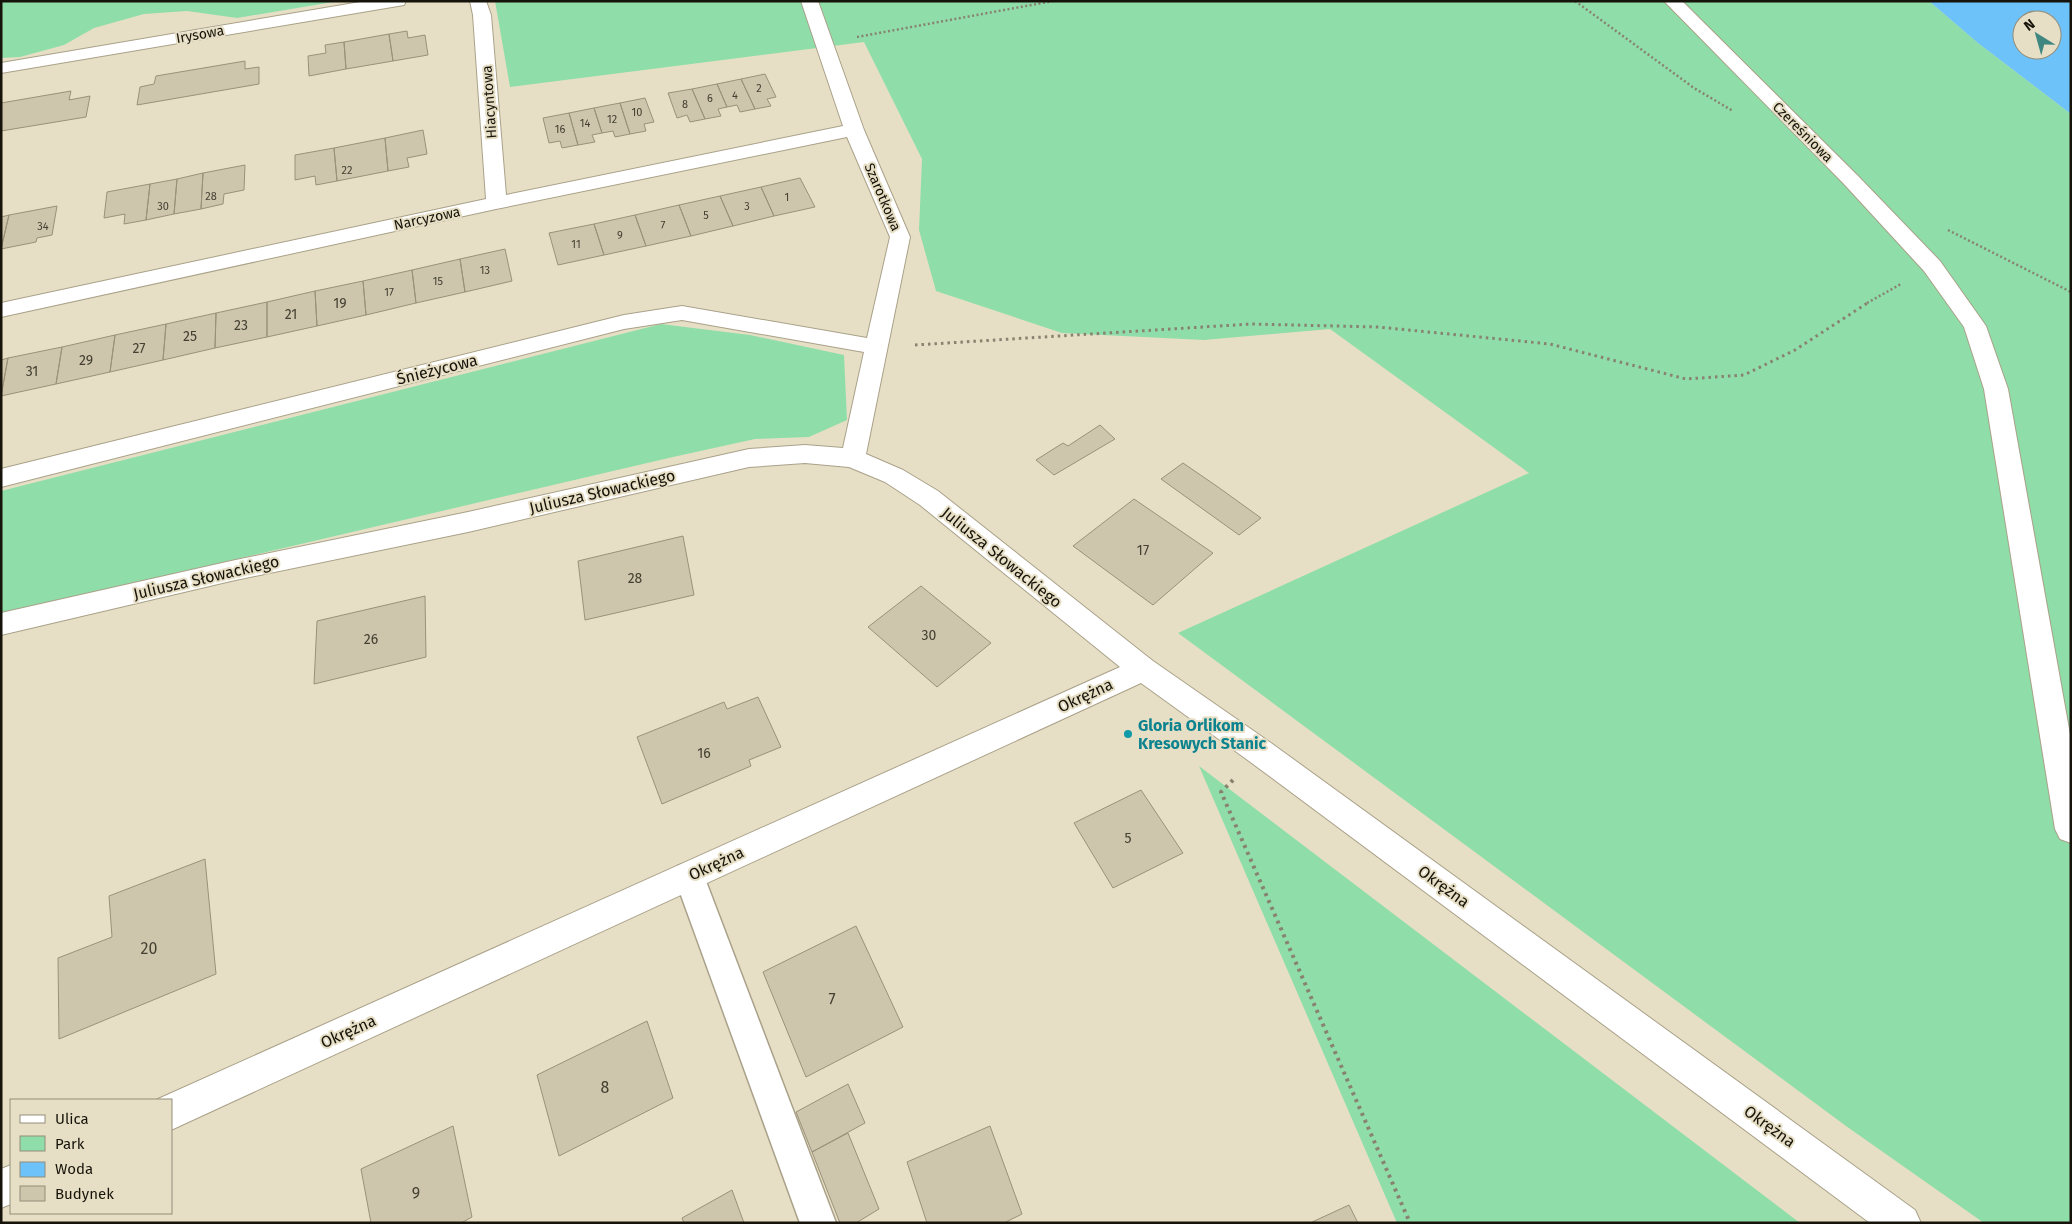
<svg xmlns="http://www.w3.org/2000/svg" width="2072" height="1224" font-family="'Fira Sans',sans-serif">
  <rect width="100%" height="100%" fill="#e7dfc5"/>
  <path fill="#8fdea9" d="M1 1H339L237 18 187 11 144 14 94 28 64 45 20 57 1 58Z
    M495 1H1929L1978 43 2071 114V1223H1984L1846 1126 1178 633 1529 473 1330 329 1204 340 1062 333 936 291 919 230 922 159 864 42 510 87Z
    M661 324 750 335 844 355 847 420 809 437 755 439 673 457 1 614V491Z
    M1199 766 1800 1223H1397Z"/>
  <path fill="#6cc2f9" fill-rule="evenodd" d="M1929 1H2071V114L1978 43ZM2022 20H2052V50H2022Z"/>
  <path fill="#cdc5ac" stroke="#999179" d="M407 31 408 38 425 35 428 55 393 61 389 34Z
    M389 34 393 61 346 69 344 42Z
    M344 42 346 69 309 76 308 56 326 53 325 45Z
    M245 61V69L259 67V84L137 105 140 87 154 84 156 76Z
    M765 74 776 97 767 99 771 106 755 109 741 79Z
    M741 79 755 109 740 112 737 105 727 107 717 84Z
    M717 84 727 107 718 109 721 116 705 119 692 89Z
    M692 89 705 119 690 122 687 115 677 118 668 93Z
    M71 91 69 100 90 96 86 117 1 131V103Z
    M645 98 654 122 644 124 646 131 630 134 620 103Z
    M620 103 630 134 615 137 613 131 602 133 594 108Z
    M594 108 602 133 592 135 595 142 578 145 569 113Z
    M569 113 578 145 562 148 560 141 549 143 543 118Z
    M423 130 427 154 407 158 409 167 388 171 385 138Z
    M385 138 388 171 337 181 334 148Z
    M334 148 337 181 316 185 315 176 295 180V155Z
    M245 165 244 190 224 194 223 204 201 209 203 173Z
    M203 173 201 209 174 214 177 179Z
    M800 178 815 207 774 216 761 187Z
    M177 179 174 214 146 220 150 184Z
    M150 184 146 220 124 224 125 214 104 218 107 192Z
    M761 187 774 216 733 226 720 196Z
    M720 196 733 226 691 236 679 205Z
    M679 205 691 236 646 246 635 215Z
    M57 206 52 235 37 238 36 242 1 249 9 215Z
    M9 215 1 249V217Z
    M635 215 646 246 604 255 594 224Z
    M594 224 604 255 558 265 549 233Z
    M505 249 512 281 465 292 460 259Z
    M460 259 465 292 416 303 412 270Z
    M412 270 416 303 366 315 363 281Z
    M363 281 366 315 317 326 315 291Z
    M315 291 317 326 267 337V302Z
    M267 302V337L215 348 216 313Z
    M216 313 215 348 163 360 166 324Z
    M166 324 163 360 110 372 115 335Z
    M115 335 110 372 56 384 62 347Z
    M62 347 56 384 1 396 8 358Z
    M8 358 1 396V360Z
    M1100 425 1115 439 1054 475 1036 460 1063 443 1068 446Z
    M1183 463 1218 487 1261 518 1239 535 1161 479Z
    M1134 499 1213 553 1153 605 1073 546Z
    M683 536 694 595 585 620 578 561Z
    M921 586 991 643 937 687 868 627Z
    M425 596 426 657 314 684 317 621Z
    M758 697 781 747 749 760 751 766 662 804 637 737 724 702 727 709Z
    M1141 790 1183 853 1113 888 1074 823Z
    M205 859 216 974 59 1039 58 958 112 937 109 896Z
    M856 926 903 1027 806 1077 763 972Z
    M647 1021 673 1098 559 1156 537 1075Z
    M848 1084 865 1123 812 1152 796 1112Z
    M453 1126 472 1217 461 1223H371L361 1169Z
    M990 1126 1022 1214 1004 1223H927L907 1162Z
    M848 1133 879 1209 856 1223H840L812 1152Z
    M732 1190 744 1223H684L682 1218Z
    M1349 1205 1358 1223H1310Z"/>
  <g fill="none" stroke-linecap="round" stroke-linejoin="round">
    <defs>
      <path id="service" d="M689 862 700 866 704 876 836 1223H800L674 876 678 866Z"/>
      <path id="minor" d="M366 1H406L404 5 398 6 1 73V63Z
        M470 1H486L491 15 506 195 843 126 801 1H818L864 130 910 237 866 454 903 470 938 491 1153 661 1271 743 1915 1210 1921 1223H1870L1249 761 1141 683 171 1130V1100L158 1099 1120 667 920 505 885 482 849 467 805 463 749 467 468 532 231 581 1 635V613L231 561 468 512 749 449 805 445 843 448 864 352 682 320 624 329 1 487V469L624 315 682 306 867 338 890 237 847 137 496 209 1 317V303L486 199 473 15Z
        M1664 1H1682L1858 176 1940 261 1986 326 2008 389 2071 740V843L2060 839 2055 829 1984 389 1964 327 1924 271 1844 184Z
        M11 1165V1204L1 1208V1169Z"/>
    </defs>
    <use href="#service" stroke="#a9a189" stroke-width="3"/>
    <use href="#minor" stroke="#a9a189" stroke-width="2"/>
    <path stroke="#888270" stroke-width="2.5" stroke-dasharray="2 2.5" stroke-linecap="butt" d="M1575 1 1694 88 1733 111
      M857 37 1053 1
      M1948 230 2071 292
      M1867 303 1901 284"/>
    <path stroke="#888270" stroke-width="3" stroke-dasharray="2.5 4" stroke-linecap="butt" d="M915 345 1251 324 1378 327 1550 344 1686 379 1744 375 1795 350 1869 302"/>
    <path stroke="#888270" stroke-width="4" stroke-dasharray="3 4.5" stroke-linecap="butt" d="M1233 780 1221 792 1410 1223"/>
    <use href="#service" fill="#fff" fill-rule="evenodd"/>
    <use href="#minor" fill="#fff" fill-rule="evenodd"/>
  </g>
  <circle fill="#0f9aa8" stroke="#e7dfc5" stroke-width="2" cx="1128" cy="734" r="5"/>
  <g text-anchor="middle" stroke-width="4" stroke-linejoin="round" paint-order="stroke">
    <g font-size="11" fill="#444032">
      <text x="759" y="92">2</text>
      <text x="735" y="99">4</text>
      <text x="710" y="102">6</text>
      <text x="685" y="108">8</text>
      <text x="637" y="116">10</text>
      <text x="612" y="123">12</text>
      <text x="585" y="127">14</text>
      <text x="560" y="133">16</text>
      <text x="347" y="174">22</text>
      <text x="211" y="200">28</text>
      <text x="787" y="201">1</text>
      <text x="163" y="210">30</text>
      <text x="747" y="210">3</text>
      <text x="706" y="219">5</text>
      <text x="663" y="229">7</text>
      <text x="43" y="230">34</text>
      <text x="620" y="239">9</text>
      <text x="576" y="248">11</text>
      <text x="485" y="274">13</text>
      <text x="438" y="285">15</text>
      <text x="389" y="296">17</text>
    </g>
    <g font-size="14" fill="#16130a" stroke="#e7dfc5">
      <text transform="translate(200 34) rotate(-10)" y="5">Irysowa</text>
      <text transform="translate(489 102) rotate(-94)" y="5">Hiacyntowa</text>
      <text transform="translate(1803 132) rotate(45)" y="5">Czereśniowa</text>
      <text transform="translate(883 197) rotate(67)" y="5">Szarotkowa</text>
      <text transform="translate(427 218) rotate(-12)" y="5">Narcyzowa</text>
    </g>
    <g font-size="14" fill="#444032">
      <text x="340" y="308">19</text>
      <text x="291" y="319">21</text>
      <text x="241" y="330">23</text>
      <text x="190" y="341">25</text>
      <text x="139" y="353">27</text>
      <text x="86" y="365">29</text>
      <text x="32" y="376">31</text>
      <text x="1143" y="555">17</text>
      <text x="635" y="583">28</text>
      <text x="929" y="640">30</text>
      <text x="371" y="644">26</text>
      <text x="704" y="758">16</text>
      <text x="1128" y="843">5</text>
    </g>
    <g font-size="16" fill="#16130a" stroke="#e7dfc5">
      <text transform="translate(437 369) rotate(-14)" y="6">Śnieżycowa</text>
      <text transform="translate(602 491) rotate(-13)" y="6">Juliusza Słowackiego</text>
      <text transform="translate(1002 557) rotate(39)" y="6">Juliusza Słowackiego</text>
      <text transform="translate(206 577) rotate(-13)" y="6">Juliusza Słowackiego</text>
      <text transform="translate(1085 695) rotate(-25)" y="6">Okrężna</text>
      <text transform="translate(716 863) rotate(-25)" y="6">Okrężna</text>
      <text transform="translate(1444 886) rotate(36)" y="6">Okrężna</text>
      <text transform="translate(348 1031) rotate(-24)" y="6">Okrężna</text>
      <text transform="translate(1770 1126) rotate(36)" y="6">Okrężna</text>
    </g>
    <g font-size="16" font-weight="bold" fill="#0d838f" stroke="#e7dfc5" text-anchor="start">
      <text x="1138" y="731">Gloria Orlikom<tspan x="1138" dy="18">Kresowych Stanic</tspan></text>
    </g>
    <g font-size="16" fill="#444032">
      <text x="149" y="954">20</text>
      <text x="832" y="1005">7</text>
      <text x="605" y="1093">8</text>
      <text x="416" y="1199">9</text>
    </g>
  </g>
  <rect width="2072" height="1224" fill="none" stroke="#16130a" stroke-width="5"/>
  <rect x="10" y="1099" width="162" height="115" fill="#e7dfc5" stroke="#938d7a"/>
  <rect x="20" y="1115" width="25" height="8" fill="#ffffff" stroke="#938d7a"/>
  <text x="55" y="1124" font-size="15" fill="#16130a">Ulica</text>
  <rect x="20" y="1136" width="25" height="15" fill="#8fdea9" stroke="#938d7a"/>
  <text x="55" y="1149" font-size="15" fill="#16130a">Park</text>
  <rect x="20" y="1162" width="25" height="15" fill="#6cc2f9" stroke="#938d7a"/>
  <text x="55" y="1174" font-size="15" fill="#16130a">Woda</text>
  <rect x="20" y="1186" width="25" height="15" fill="#cdc5ac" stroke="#938d7a"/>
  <text x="55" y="1199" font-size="15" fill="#16130a">Budynek</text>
  <g transform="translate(2037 35) rotate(323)"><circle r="24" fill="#e7dfc5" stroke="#938d7a"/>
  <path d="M0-4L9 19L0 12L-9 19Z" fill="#408781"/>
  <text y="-8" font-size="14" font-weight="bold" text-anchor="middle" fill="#16130a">N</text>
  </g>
</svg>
